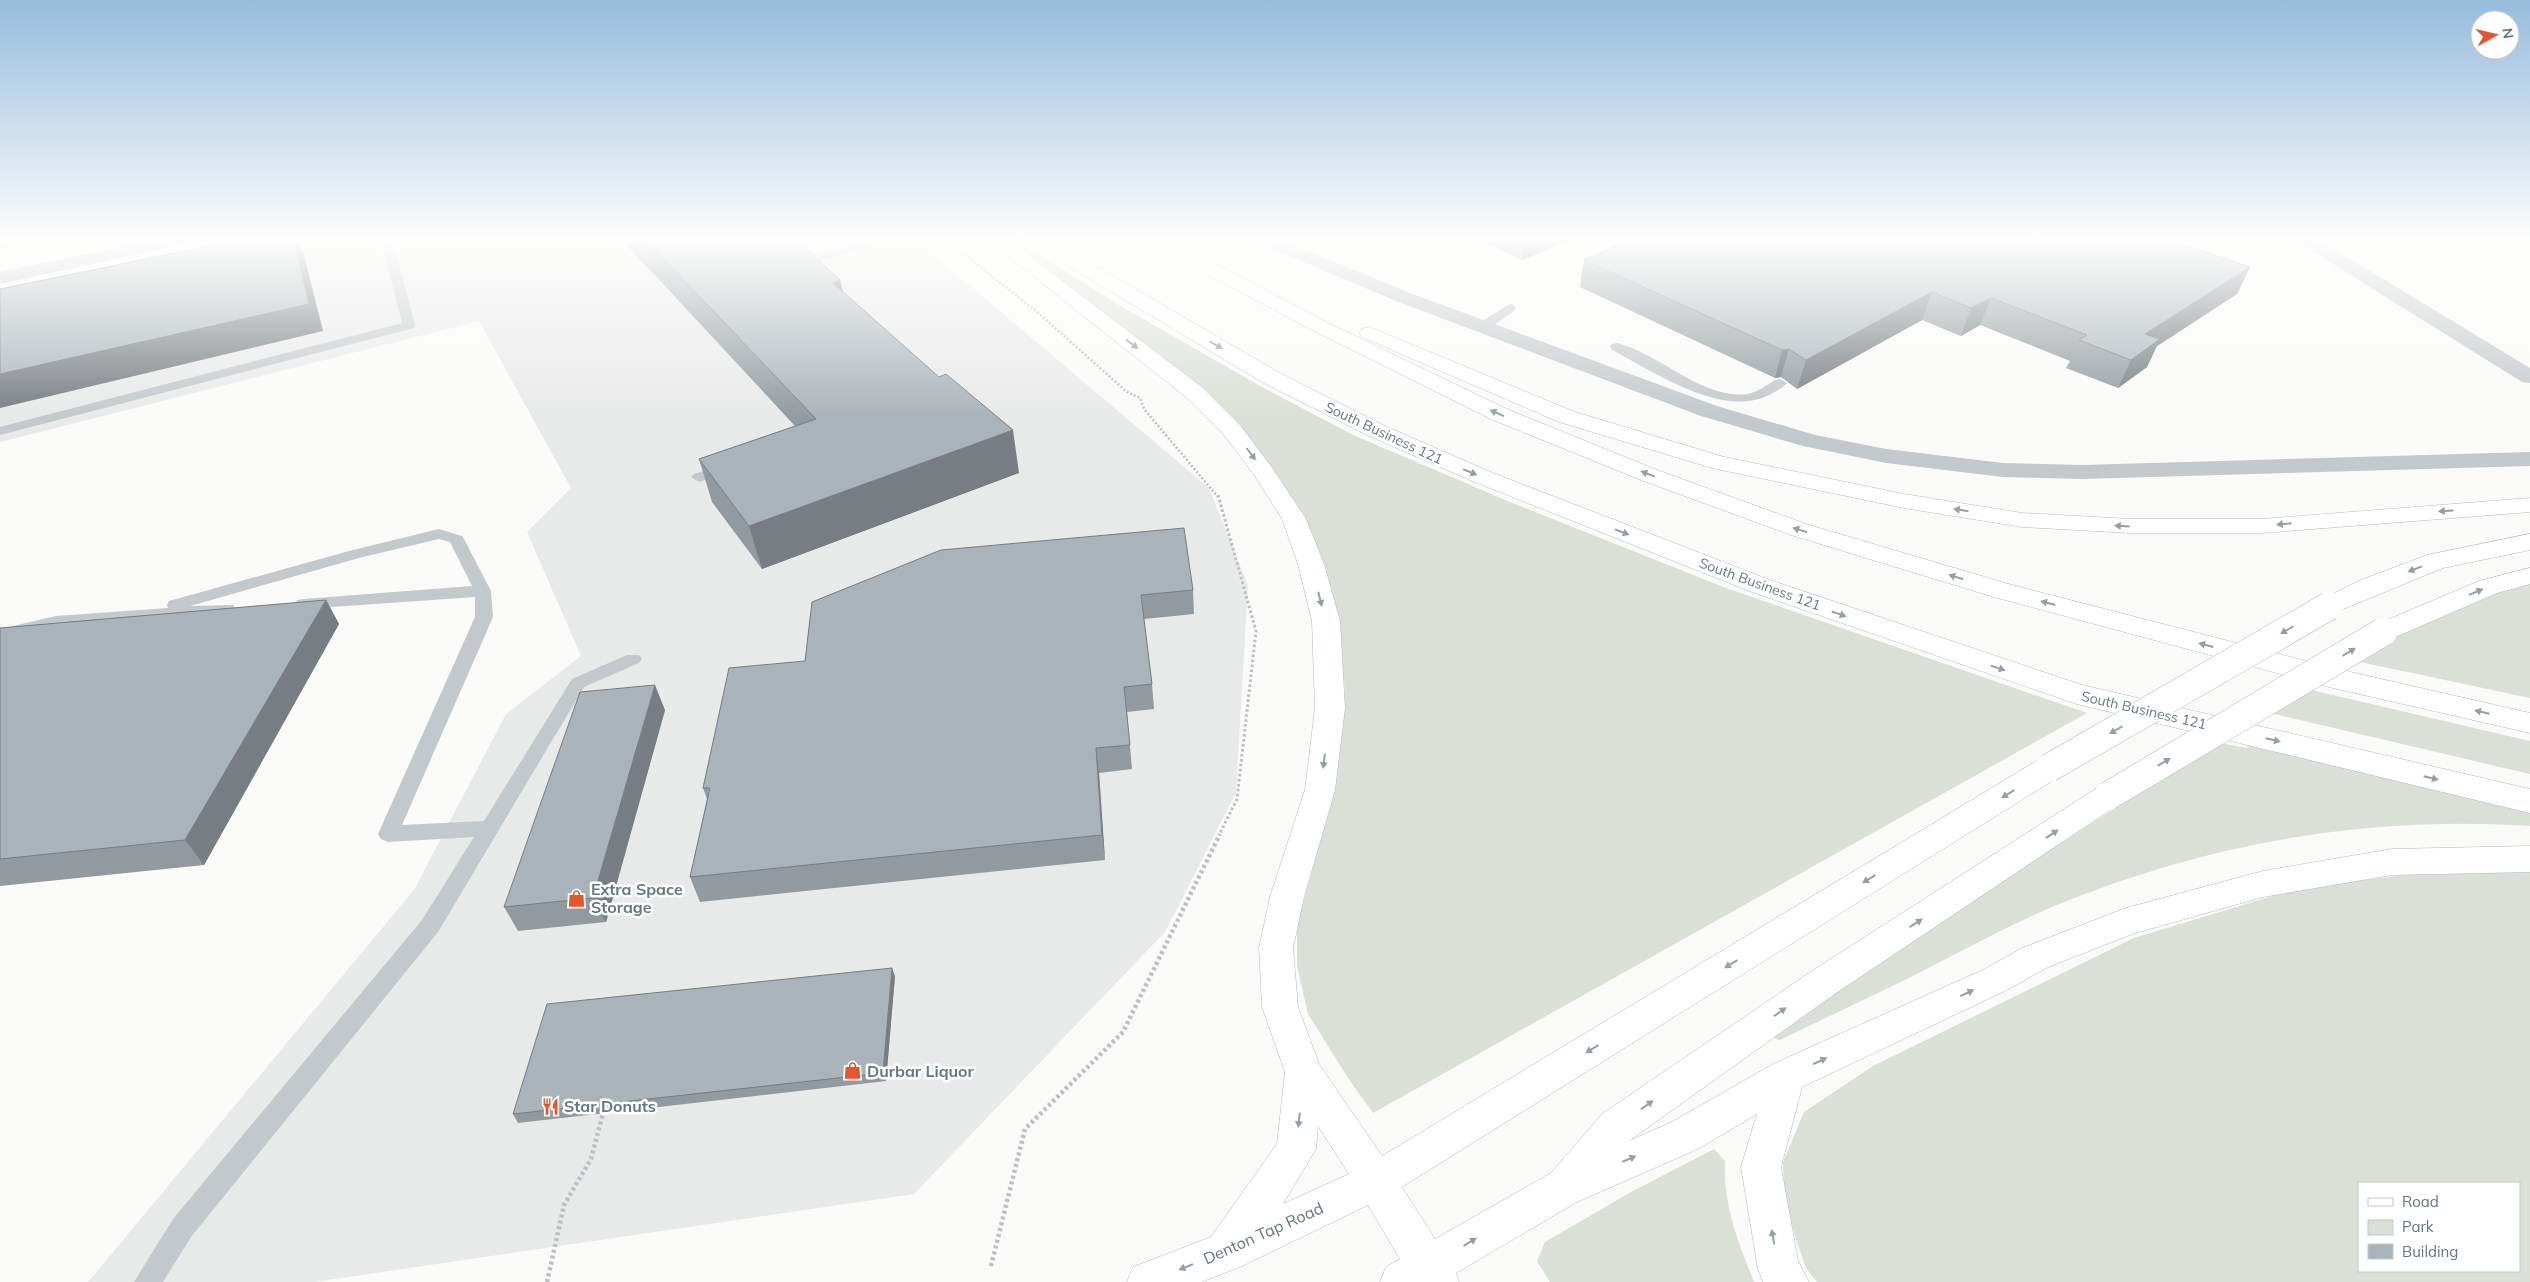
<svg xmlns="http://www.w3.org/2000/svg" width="2530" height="1282" font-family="Mulish,sans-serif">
  <rect width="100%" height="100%" fill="#fafaf8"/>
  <path fill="#e8e9e9" d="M247 240H916L1209 488 1248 585 1236 793 1165 932 914 1194 314 1282H88L414 890 506 714 581 656 527 532 571 488 479 321 0 442V292Z"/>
  <path fill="#dadfd7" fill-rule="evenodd" d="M1001 240H1016L1119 305 1260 386 1353 435 1510 502 1726 588 2087 713 1373 1113 1348 1078 1308 1014 1297 966V925L1330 806 1340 744 1345 688 1333 601 1276 476 1081 299Z
    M2530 581V698L2346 659 2482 593Z
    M2307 689 2530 741V774L2270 713Z
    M2221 743 2246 748 2250 745 2530 810V826C2366 815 2204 844 2052 907 2003 928 1956 954 1909 978 1866 999 1823 1019 1780 1040L1764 1035 2205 750Z
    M2530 869V1282H1817L1806 1268 1795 1236 1784 1194 1783 1162 1804 1112 1873 1066 2134 938 2292 890 2431 871ZM2359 1183H2519V1271H2359Z
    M1714 1149 1725 1161C1723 1206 1738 1241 1754 1282H1550L1537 1261 1545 1242 1631 1192Z"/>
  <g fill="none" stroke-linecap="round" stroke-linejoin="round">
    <defs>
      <path id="primary" d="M988 240H1008L1203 388 1240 425 1273 469 1306 519 1324 564 1340 621 1345 708 1335 790 1304 897 1293 948 1298 1007 1319 1064 1382 1156 2038 760 2049 757 2060 760 2064 768 2060 776 1402 1187 1435 1239 1551 1173 1602 1114 1812 971 2097 788 2108 784 2119 788 2124 796 2119 804 1836 993 1629 1141 1672 1122 1773 1064 1985 969 2022 948 2126 908 2263 871 2392 849 2530 846V872L2392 875 2263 897 2132 934 2046 968 2009 989 1802 1087 1781 1167 1798 1261 1809 1282H1763L1758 1269 1741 1167 1757 1114 1700 1148 1577 1202 1456 1273 1459 1282H1380L1386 1267 1400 1259 1368 1205 1240 1267 1201 1282H1127L1133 1267 1211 1237 1277 1144 1285 1072 1262 1007 1259 948 1270 897 1305 790 1315 708 1312 621 1298 564 1282 519 1255 476 1224 435 1187 398ZM1318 1126 1349 1174 1283 1204 1316 1149Z
        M1029 240H1051L1278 372 1385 426 1493 473 1770 580 2082 685 2530 789V813L2077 704 1752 592 1477 483 1369 436 1262 382 1032 244Z
        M1148 240H1170L1328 323 1509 410 1657 470 1809 525 2012 585 2333 668 2530 713V733L2333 688 1994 597 1791 535 1641 480 1493 420 1314 331 1151 244Z
        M1369 327 1575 412 1724 457 1904 494 2022 513 2131 519H2262L2530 498V512L2262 533H2131L2022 527 1904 508 1712 468 1559 422 1362 337 1359 333 1362 329Z
        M2530 534V550L2443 568 2329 615 2320 612 2316 606 2320 600 2361 580 2427 555Z
        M2530 568V584L2497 593 2393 638 2383 641 2373 638 2369 632 2373 626 2479 581Z"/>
    </defs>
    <use href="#primary" stroke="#b5babe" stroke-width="1"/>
    <path stroke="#bbbfc2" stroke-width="2.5" stroke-dasharray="2 2" stroke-linecap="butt" d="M946 240 1036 311 1127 392 1140 398 1144 409 1218 497"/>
    <path stroke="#bbbfc2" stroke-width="3" stroke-dasharray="2.5 2.5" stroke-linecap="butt" d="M1218 495 1256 631 1237 799 1219 835"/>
    <path stroke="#bbbfc2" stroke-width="4.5" stroke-dasharray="3 3" stroke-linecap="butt" d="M991 1266 1025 1129 1123 1032 1220 834
      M547 1282 564 1205 591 1159 603 1113"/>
    <path fill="#c3c8cc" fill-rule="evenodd" d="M13 240H43L37 243 0 249V241Z
      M203 240H215L224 259 222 262H214Z
      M288 240H310L308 242 275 250 269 246 271 244Z
      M372 240H391L393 242 415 325 414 328 0 435V427L402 323 382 244Z
      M873 240H882L884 242 882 244 819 261 813 257 815 254Z
      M1510 304 1514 305 1516 308 1514 311 1487 330H1477L1476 327 1477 324Z
      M1617 343C1659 353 1702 400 1748 394 1757 392 1767 385 1775 380L1780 379 1787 383C1783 388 1777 391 1771 394 1723 420 1655 372 1612 350L1610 347 1612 344Z
      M726 464 733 468 731 471 699 482 691 477 694 474Z
      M439 529 462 536 464 539 491 591 493 617 402 825 484 821 572 679 627 655H639L642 659 639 663 584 687 438 932 191 1237 163 1282H134L173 1219 422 920 474 837 388 842 381 839 378 834 475 617V597L303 609 297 608 295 604 297 600 303 599 472 586 450 542 439 539 359 558 190 606 233 605 236 609 233 613 227 614 56 628 0 641V629L56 616 168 608 167 605 169 601 349 551Z"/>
    <path fill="#c3c8cc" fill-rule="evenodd" d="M155 240H189L186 244 180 245 0 284V272Z
      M1258 240H1282L1410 293 1717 406 1815 435 1886 449 2003 463 2083 465 2530 452V466L2083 479 2003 477 1886 463 1803 446 1701 416 1396 301 1261 244Z
      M2298 240H2319L2530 368V383L2522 382 2301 244Z"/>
    <use href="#primary" fill="#fff" fill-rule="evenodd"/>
    <defs>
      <path id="primary-bridge" d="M2049 768 2329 606
        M2108 796 2383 632"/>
    </defs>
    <use href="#primary-bridge" stroke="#b5babe" stroke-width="29" stroke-linecap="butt"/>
    <use href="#primary-bridge" stroke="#fff" stroke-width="28"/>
  </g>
  <path fill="#929a9f" d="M621 240H796L840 280 843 292 1019 473 762 569 712 502 699 459 795 426 665 286Z
    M1479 240H1570L1522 260Z
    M1584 260 2250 267 2237 294 2157 346 2147 367 2118 388 2066 368 2070 361 1980 325 1961 336 1922 320 1797 389 1781 377 1775 378 1580 287Z
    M1193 590 1194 614 1144 619 1152 684 1154 709 1127 712 1132 769 1099 773 1105 860 700 902 690 877 707 799 703 788 805 661 812 602Z
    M326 600 339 624 204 865 0 886V628Z
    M665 710 606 922 518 931 504 907Z
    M895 976 886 1081 518 1123 513 1114Z"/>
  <path fill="#777d82" d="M294 240H296L304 255 323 331 0 408V374Z
    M1524 240H1570L1522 260Z
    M2250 267 2237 294 2157 346 2147 367 2118 388 2131 360 2145 334Z
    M840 280 849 319 833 283Z
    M1932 292 1922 320 1797 389 1806 360Z
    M1991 298 1980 325 1961 336 1971 308Z
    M1789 349 1781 377 1775 378 1782 350Z
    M1013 430 1019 473 762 569 749 526Z
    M326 600 339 624 204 865 185 840Z
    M655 685 665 710 606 922 593 898Z
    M1096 748 1099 773 1105 860 1102 835Z
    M892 968 895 976 886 1081 883 1073Z"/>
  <path fill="#aab3b9" stroke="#777d82" d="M238 240H294L309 304 0 374V289Z
    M646 240H796L840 280 833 283 939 377 946 374 1013 430 749 526 699 459 816 419Z
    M1629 240H2170L2250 267 2145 334 2160 339 2131 360 2079 340 2087 335 1991 298 1971 308 1932 292 1806 360 1789 349 1782 350 1584 260Z
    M1184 528 1193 590 1141 595 1152 684 1124 687 1130 745 1096 748 1102 835 690 877 710 788H703L729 668 805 661 812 602 941 550Z
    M326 600 185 840 0 859V628Z
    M655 685 593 898 504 907 580 692Z
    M892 968 883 1073 513 1114 547 1004Z"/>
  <defs><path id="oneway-solid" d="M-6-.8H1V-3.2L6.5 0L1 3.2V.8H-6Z" transform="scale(1.25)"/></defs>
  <g fill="#939fa8">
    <use href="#oneway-solid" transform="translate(1132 344) rotate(37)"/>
    <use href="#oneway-solid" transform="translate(1216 345) rotate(30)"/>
    <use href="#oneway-solid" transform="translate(1497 413) rotate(-156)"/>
    <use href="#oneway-solid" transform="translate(1251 454) rotate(53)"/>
    <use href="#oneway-solid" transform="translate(1470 472) rotate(23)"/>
    <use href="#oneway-solid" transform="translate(1648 474) rotate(-159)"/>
    <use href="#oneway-solid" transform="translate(1961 510) rotate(-171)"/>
    <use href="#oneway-solid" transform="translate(2446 511) rotate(177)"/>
    <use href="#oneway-solid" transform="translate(2284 524) rotate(175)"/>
    <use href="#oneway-solid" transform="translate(2122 526) rotate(-177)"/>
    <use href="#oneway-solid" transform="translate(1800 530) rotate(-162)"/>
    <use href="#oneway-solid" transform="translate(1622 532) rotate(21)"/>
    <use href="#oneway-solid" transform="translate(2415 569) rotate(159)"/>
    <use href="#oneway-solid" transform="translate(1956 577) rotate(-163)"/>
    <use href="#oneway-solid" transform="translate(2476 592) rotate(-23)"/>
    <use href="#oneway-solid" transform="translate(1320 599) rotate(76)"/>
    <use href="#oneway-solid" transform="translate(2048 603) rotate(-165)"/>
    <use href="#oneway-solid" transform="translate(1839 614) rotate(19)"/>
    <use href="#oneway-solid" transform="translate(2287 630) rotate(150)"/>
    <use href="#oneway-solid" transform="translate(2206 645) rotate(-165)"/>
    <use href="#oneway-solid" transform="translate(2349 652) rotate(-31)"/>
    <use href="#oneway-solid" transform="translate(1998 668) rotate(18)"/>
    <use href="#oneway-solid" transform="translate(2482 712) rotate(-167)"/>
    <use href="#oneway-solid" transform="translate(2116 730) rotate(150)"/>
    <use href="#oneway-solid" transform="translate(2273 740) rotate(13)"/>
    <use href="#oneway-solid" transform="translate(1324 761) rotate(97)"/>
    <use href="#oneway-solid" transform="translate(2164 762) rotate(-31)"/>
    <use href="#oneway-solid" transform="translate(2431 778) rotate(13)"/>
    <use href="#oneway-solid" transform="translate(2008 794) rotate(149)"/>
    <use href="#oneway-solid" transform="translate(2052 834) rotate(-34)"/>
    <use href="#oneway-solid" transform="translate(1869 879) rotate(149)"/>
    <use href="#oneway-solid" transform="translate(1916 923) rotate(-33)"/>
    <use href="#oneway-solid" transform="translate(1731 964) rotate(149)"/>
    <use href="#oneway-solid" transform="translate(1967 993) rotate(-25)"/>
    <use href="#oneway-solid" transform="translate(1780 1012) rotate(-35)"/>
    <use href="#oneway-solid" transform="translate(1592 1049) rotate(149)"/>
    <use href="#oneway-solid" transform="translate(1820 1061) rotate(-25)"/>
    <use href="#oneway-solid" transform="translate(1647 1105) rotate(-35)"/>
    <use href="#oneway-solid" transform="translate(1299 1120) rotate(96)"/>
    <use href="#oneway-solid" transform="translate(1629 1159) rotate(-23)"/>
    <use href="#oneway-solid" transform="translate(1773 1237) rotate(-100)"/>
    <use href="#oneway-solid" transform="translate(1470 1242) rotate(-31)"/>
    <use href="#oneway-solid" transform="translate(1186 1267) rotate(158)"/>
  </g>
  <linearGradient id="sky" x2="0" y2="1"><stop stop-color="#96bcdc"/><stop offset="0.57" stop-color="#fdfdfc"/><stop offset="1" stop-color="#fdfdfc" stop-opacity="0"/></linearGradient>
  <rect width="2530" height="419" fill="url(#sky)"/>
  <defs>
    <symbol id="shop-bare" viewBox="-9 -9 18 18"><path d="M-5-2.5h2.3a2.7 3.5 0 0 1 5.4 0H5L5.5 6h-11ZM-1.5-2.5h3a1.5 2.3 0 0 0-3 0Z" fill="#e4572e" stroke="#fff" stroke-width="2.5" paint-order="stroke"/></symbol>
    <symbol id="restaurant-bare" viewBox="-9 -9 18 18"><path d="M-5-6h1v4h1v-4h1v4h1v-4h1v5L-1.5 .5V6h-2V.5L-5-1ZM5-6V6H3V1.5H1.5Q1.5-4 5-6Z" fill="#e4572e" stroke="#fff" stroke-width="2.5" paint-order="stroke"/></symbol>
  </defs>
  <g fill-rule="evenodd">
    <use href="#shop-bare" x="564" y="886" width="25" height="25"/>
    <use href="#shop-bare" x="840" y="1058" width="25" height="25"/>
    <use href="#restaurant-bare" x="538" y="1094" width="25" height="25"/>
  </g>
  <g text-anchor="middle" stroke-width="5" stroke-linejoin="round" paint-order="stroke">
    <g font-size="14" fill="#657683" stroke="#fff">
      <text transform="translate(1384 433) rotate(25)" y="5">South Business 121</text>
      <text transform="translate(1760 584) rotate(20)" y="5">South Business 121</text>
      <text transform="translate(2144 710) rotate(13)" y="5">South Business 121</text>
    </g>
    <g font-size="16" font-weight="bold" fill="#657683" stroke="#fff" text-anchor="start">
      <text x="591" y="895">Extra Space<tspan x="591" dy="18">Storage</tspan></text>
      <text x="867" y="1077">Durbar Liquor</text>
      <text x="564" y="1112">Star Donuts</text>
    </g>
    <g font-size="16" fill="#657683" stroke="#fff">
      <text transform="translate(1263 1233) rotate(-24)" y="6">Denton Tap Road</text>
    </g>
  </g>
  <rect x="2358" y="1182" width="162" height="90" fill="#ffffff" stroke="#c1c8cd"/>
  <rect x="2368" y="1198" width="25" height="8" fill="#ffffff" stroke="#c1c8cd"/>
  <text x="2402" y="1207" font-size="15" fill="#657683">Road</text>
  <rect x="2368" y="1220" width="25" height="15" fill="#dadfd7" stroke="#c1c8cd"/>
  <text x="2402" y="1232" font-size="15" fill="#657683">Park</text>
  <rect x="2368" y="1244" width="25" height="15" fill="#aab3b9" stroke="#c1c8cd"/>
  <text x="2402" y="1257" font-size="15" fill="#657683">Building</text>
  <g transform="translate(2495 35) rotate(82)"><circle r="24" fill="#ffffff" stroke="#c1c8cd"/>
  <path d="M0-4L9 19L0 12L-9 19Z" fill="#e4572e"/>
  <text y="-8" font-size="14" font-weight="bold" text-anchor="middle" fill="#657683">N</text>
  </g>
</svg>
